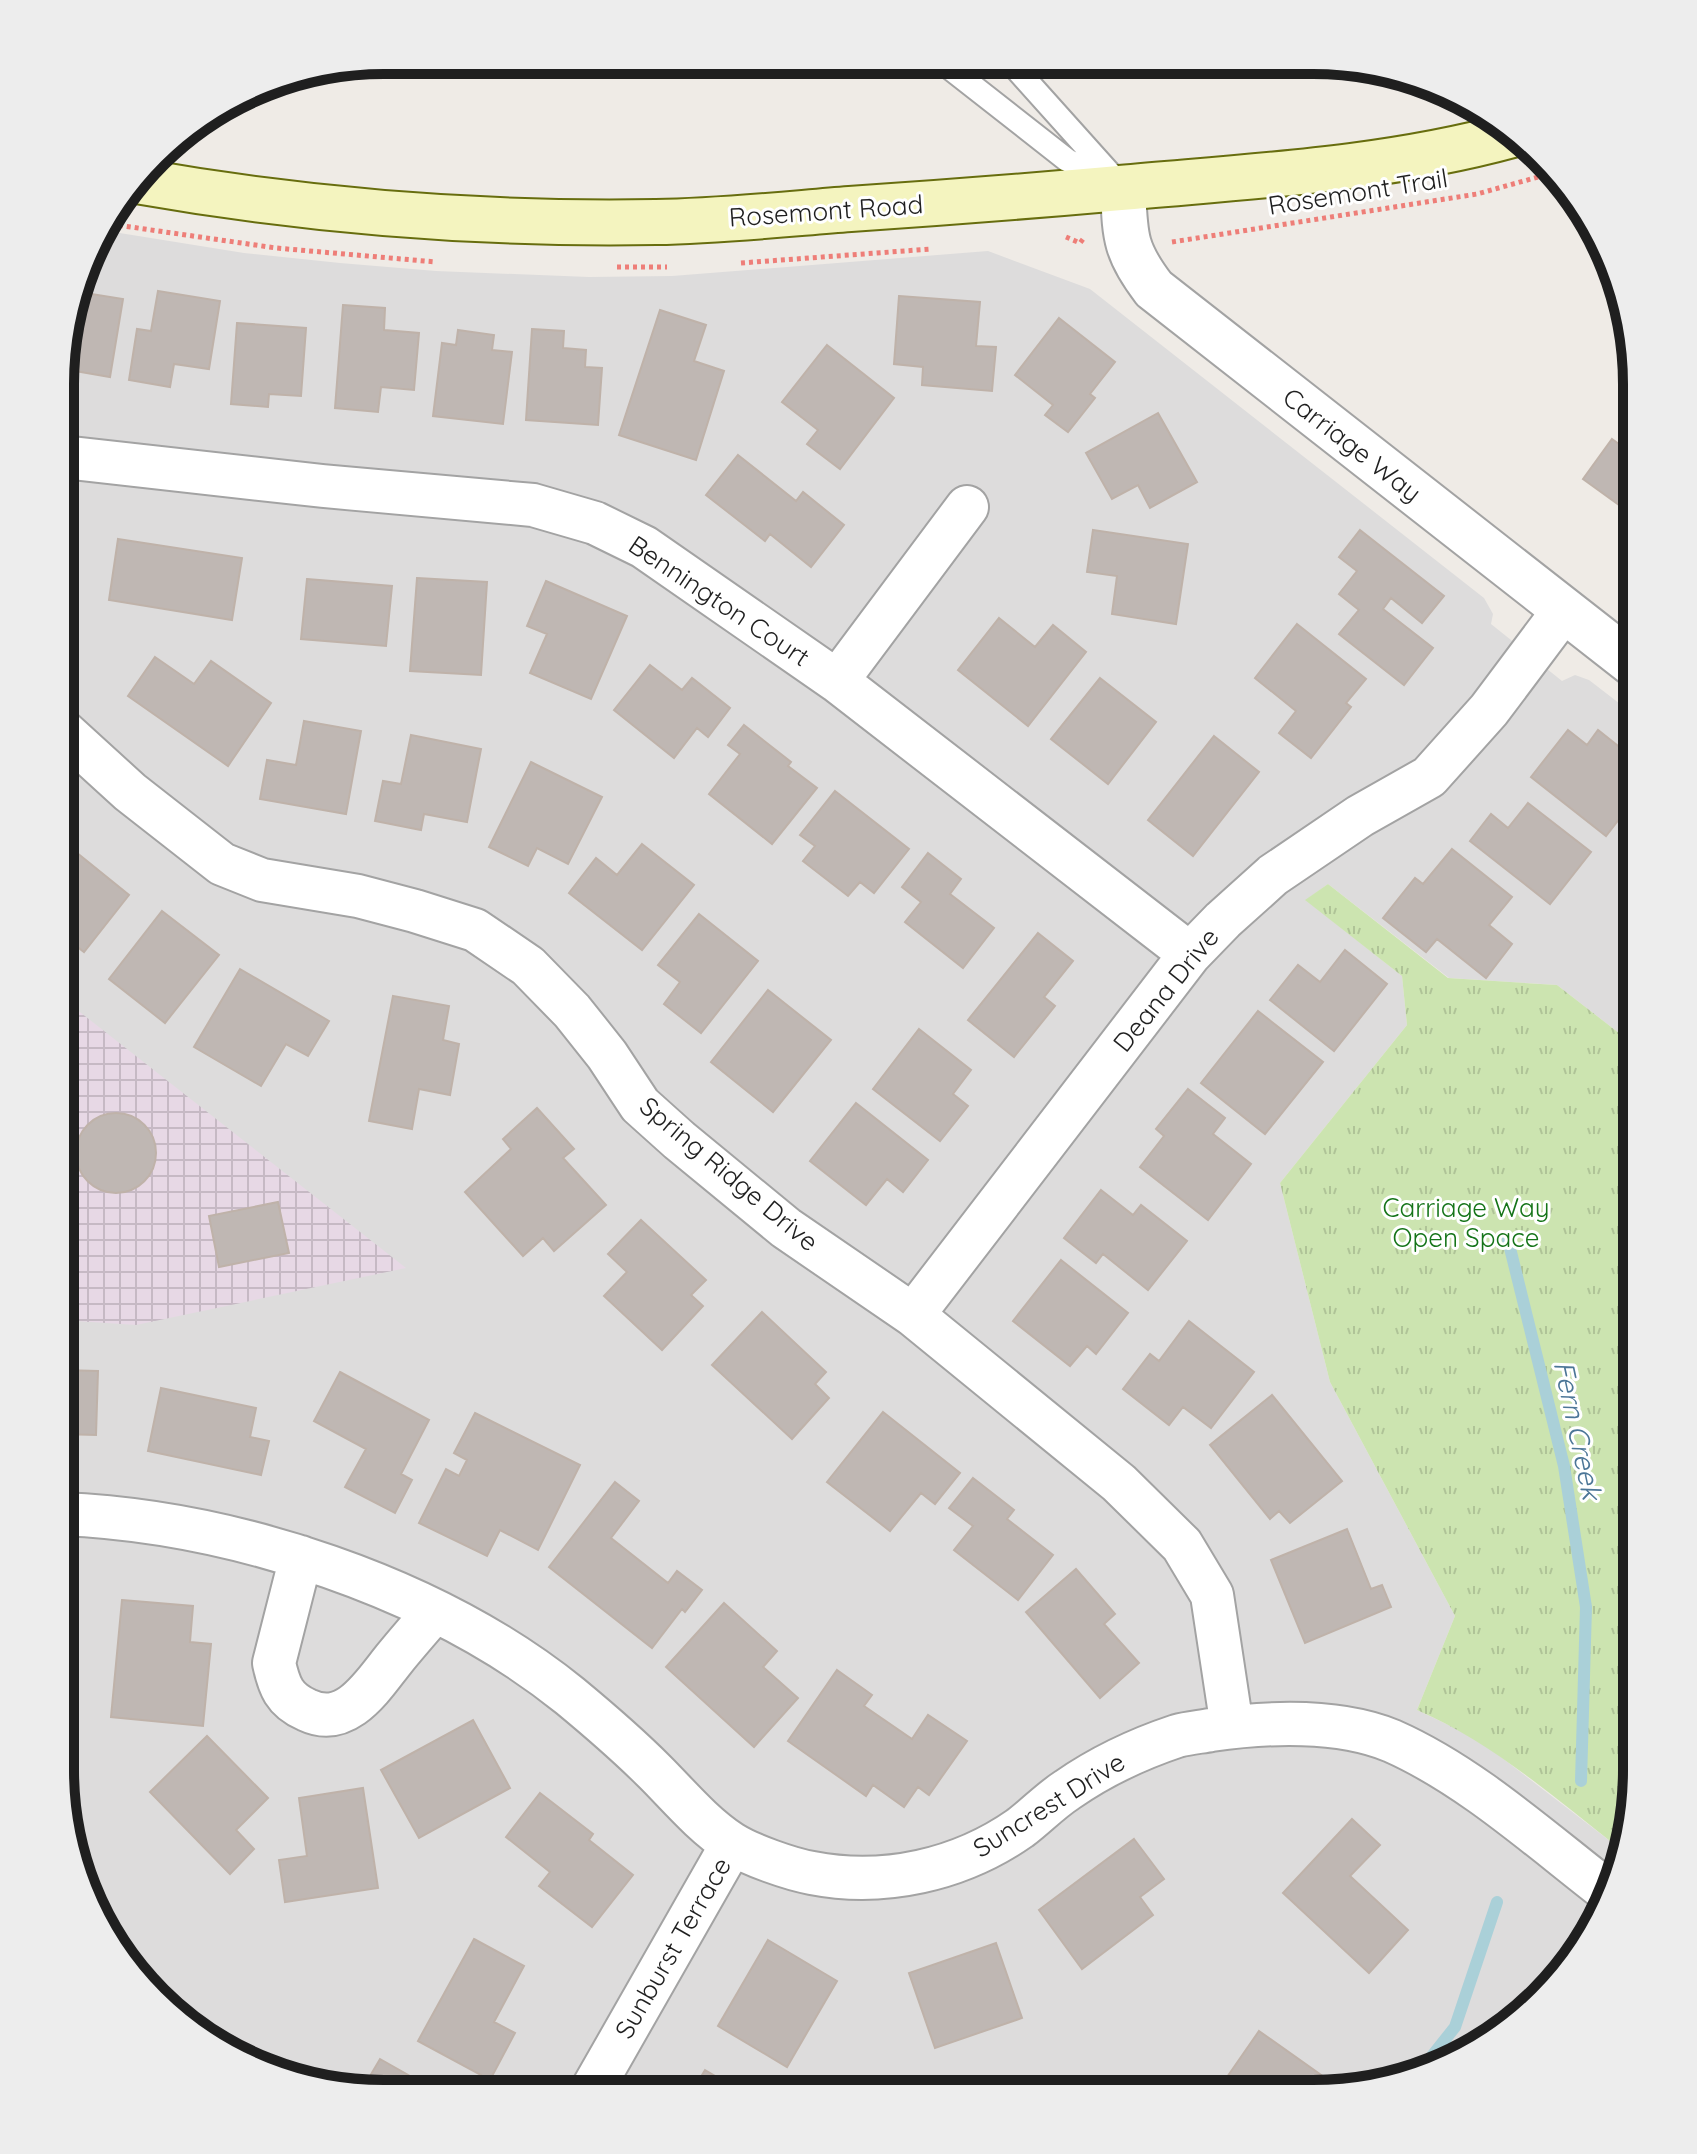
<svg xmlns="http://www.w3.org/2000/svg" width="1697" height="2154" font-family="Quicksand,sans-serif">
  <defs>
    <pattern id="industrial-grid" width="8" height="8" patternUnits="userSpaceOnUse" patternTransform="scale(2)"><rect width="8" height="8" fill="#e7d8e5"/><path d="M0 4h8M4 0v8" fill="none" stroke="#c6b9c4"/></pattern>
    <pattern id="grass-tufts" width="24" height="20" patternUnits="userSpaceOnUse" patternTransform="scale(2)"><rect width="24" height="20" fill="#cce4b0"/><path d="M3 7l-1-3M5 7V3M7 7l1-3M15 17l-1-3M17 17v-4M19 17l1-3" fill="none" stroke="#afc397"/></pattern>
  </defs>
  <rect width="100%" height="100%" fill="#efebe6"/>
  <path fill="#dddcdc" d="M101 230 244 253 340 263 436 271 589 277 672 276 988 251 1090 289 1484 598 1493 614 1491 624 1562 681 1575 675 1589 680 1637 717V1047L1557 985 1449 978 1328 884 1306 900 1402 976 1407 1025 1280 1183 1330 1382 1455 1616 1417 1710 1459 1730 1488 1747 1619 1848 1593 1932 1542 1999 1475 2051 1334 2093H362L280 2077 204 2040 103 1932 71 1854 60 1771 63 341Z"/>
  <path fill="url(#industrial-grid)" d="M62 998 406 1268 136 1325 61 1320Z"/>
  <path fill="url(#grass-tufts)" d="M1328 884 1448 978 1557 985 1637 1047 1636 1791 1619 1848C1555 1798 1493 1743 1417 1710L1455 1616 1330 1382 1280 1183 1407 1025 1402 976 1305 900Z"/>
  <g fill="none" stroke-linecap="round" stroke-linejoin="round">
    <path stroke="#aad0d8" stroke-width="12" d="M1507 1236 1564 1466 1586 1607 1581 1781
      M1424 2066 1455 2027 1497 1902"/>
  </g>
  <path fill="#bfb7b3" stroke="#bfb2a9" stroke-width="2" d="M158 291 220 301 209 369 174 364 170 387 129 380 137 329 151 331Z
    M79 292 123 299 110 377 69 370 72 351 63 350V341Z
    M899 296 980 302 976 346 996 347 992 391 922 385 923 367 894 364Z
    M343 305 385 308 384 330 419 333 414 390 381 387 378 412 335 408Z
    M660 310 706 325 694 361 724 371 696 460 619 435Z
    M1059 318 1115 362 1090 394 1095 398 1068 432 1045 415 1053 405 1015 375Z
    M237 323 306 328 301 396 269 394 268 407 231 404Z
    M532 329 564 331 563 348 586 350 585 367 602 368 598 425 526 420Z
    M458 330 494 335 492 350 512 352 503 424 433 416 442 343 456 345Z
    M827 345 894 398 840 469 807 444 818 430 782 402Z
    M1158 413 1197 482 1150 508 1138 485 1112 499 1086 453Z
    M1612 439 1637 457V518L1583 479Z
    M738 455 796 501 803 492 844 525 811 567 770 534 765 541 706 495Z
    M1093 530 1188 544 1176 624 1112 614 1117 576 1087 572Z
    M1360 530 1444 596 1422 623 1391 598 1383 609 1433 648 1404 685 1339 634 1359 610 1339 594 1357 571 1339 557Z
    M118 539 242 558 232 620 109 600Z
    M417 578 487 582 481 675 410 671Z
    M307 579 392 586 386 646 301 639Z
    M546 581 627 616 591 699 530 673 547 634 527 626Z
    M999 618 1035 647 1053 625 1086 652 1028 726 958 670Z
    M1297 624 1366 679 1346 703 1351 707 1311 758 1279 733 1296 711 1255 678Z
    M155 657 194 684 211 661 271 703 228 766 128 696Z
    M650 665 682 690 692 678 730 708 708 737 697 728 674 758 614 710Z
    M1100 678 1156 722 1108 784 1051 739Z
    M304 721 361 731 346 814 260 799 267 760 296 765Z
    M744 725 791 762 788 766 817 788 772 844 709 794 740 754 728 745Z
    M1568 730 1587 745 1598 730 1637 761V796L1606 836 1531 777Z
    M411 735 481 749 467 822 424 814 421 830 375 821 383 781 401 784Z
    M1214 736 1259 772 1193 856 1148 820Z
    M531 762 602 797 568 864 537 848 528 866 489 847Z
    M835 791 909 849 874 893 860 882 848 896 803 861 815 846 800 835Z
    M1528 803 1591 852 1550 904 1470 841 1491 814 1508 828Z
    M66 844 129 895 84 952 62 935V849Z
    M642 844 694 885 642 950 569 893 596 858 617 875Z
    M1452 849 1512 897 1489 925 1512 944 1486 978 1437 939 1426 952 1383 918 1415 878 1423 884Z
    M928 853 961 879 950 894 994 928 963 968 905 922 921 902 902 887Z
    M162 911 219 955 165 1023 109 979Z
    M699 914 758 961 701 1033 664 1004 680 982 658 965Z
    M1038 933 1073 961 1044 997 1055 1006 1014 1057 968 1020Z
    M1345 950 1387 984 1334 1051 1270 1000 1298 965 1320 982Z
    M240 969 329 1021 308 1056 286 1044 261 1086 194 1047Z
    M768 990 831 1040 773 1112 711 1062Z
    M393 996 449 1006 443 1040 459 1044 450 1095 419 1089 412 1129 369 1121Z
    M1258 1011 1323 1062 1265 1134 1201 1083Z
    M919 1029 971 1070 953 1094 968 1106 940 1141 873 1089Z
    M1188 1089 1225 1118 1213 1134 1251 1164 1208 1220 1140 1167 1164 1136 1156 1129Z
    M856 1103 928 1160 903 1192 887 1179 866 1205 810 1161Z
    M537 1108 574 1149 563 1158 606 1205 554 1251 543 1238 523 1256 465 1192 511 1149 503 1139Z
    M76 1153a40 40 0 1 1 80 0a40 40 0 1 1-80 0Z
    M1101 1190 1133 1215 1141 1205 1187 1241 1148 1290 1103 1254 1096 1263 1064 1238Z
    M278 1202 289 1253 219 1267 209 1216Z
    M641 1220 706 1280 691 1295 703 1306 662 1350 604 1296 627 1272 608 1254Z
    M1061 1260 1128 1313 1096 1354 1087 1346 1070 1366 1013 1321Z
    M762 1312 826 1372 815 1384 829 1398 792 1439 712 1365Z
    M1189 1321 1254 1372 1211 1428 1183 1407 1169 1425 1123 1389 1150 1354 1159 1361Z
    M61 1370 98 1371 96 1435 61 1434Z
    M340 1372 429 1420 401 1474 412 1480 395 1513 345 1487 366 1449 314 1421Z
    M161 1388 256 1408 250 1437 269 1441 261 1475 148 1451Z
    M1272 1395 1342 1481 1290 1523 1279 1511 1270 1519 1210 1445Z
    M883 1412 960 1473 935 1504 921 1493 890 1531 827 1482Z
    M475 1413 580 1465 538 1550 500 1530 487 1556 419 1523 446 1469 459 1476 467 1460 454 1453Z
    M973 1478 1014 1510 1007 1519 1053 1555 1018 1600 954 1550 973 1526 949 1508Z
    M615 1482 639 1501 611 1538 668 1583 677 1571 702 1590 685 1612 682 1609 652 1648 549 1567Z
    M1347 1529 1371 1589 1382 1585 1391 1607 1305 1643 1271 1560Z
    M1076 1569 1115 1614 1104 1624 1139 1663 1100 1698 1026 1612Z
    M122 1600 193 1606 190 1642 211 1644 203 1726 111 1717Z
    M724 1603 777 1651 763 1667 798 1698 754 1747 666 1667Z
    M837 1670 872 1695 864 1706 912 1739 928 1715 967 1741 929 1795 918 1787 904 1807 873 1785 866 1796 788 1741Z
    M473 1720 510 1788 419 1838 381 1770Z
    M207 1736 268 1798 236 1830 254 1849 230 1874 150 1792Z
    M363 1788 378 1888 285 1902 279 1860 307 1856 299 1798Z
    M540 1793 593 1834 589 1840 633 1875 592 1927 539 1886 550 1872 506 1837Z
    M1352 1819 1380 1845 1350 1876 1408 1930 1369 1973 1283 1893Z
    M1134 1839 1164 1879 1140 1897 1153 1915 1082 1969 1039 1910Z
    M83 1841 124 1948 120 1949 103 1932 71 1854 70 1846Z
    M474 1939 524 1966 494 2022 515 2033 490 2080 418 2041Z
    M768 1940 837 1981 787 2067 718 2026Z
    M996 1943 1022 2018 935 2048 909 1973Z
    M1259 2031 1324 2077 1313 2093H1216Z
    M380 2059 440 2093H360Z
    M705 2070 744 2093H691Z"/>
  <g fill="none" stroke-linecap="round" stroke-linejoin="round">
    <defs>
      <path id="service" d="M942 62 1067 160 1111 182
        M1010 62 1114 178"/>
      <path id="minor" d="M63 457 323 486 533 505 595 523 644 547 837 681 1190 954
        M837 681 967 507
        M62 730 130 792 222 864 262 880 358 896 415 911 475 930 528 966 572 1011 607 1055 640 1105 679 1140 786 1228 913 1315 1119 1483 1182 1545 1212 1595 1232 1727
        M913 1315 1190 954 1223 920 1273 875 1360 816 1429 777 1489 710 1564 610
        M61 1514C233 1521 435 1587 570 1696 599 1720 628 1745 655 1772 679 1796 702 1824 731 1843 750 1855 790 1869 812 1873 884 1887 960 1870 1020 1828 1036 1816 1050 1801 1067 1790 1100 1767 1138 1749 1177 1736 1188 1733 1200 1732 1211 1730 1267 1722 1339 1719 1392 1741 1469 1775 1540 1839 1606 1890
        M301 1557 274 1663C279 1686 284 1700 307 1710 347 1729 373 1685 394 1659 407 1643 421 1627 434 1612
        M590 2093 732 1844"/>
      <path id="tertiary" d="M1123 188C1125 235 1124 250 1154 289L1637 667"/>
      <path id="secondary" d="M137 181C308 211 482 225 656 222 721 221 786 214 850 209 940 203 1030 196 1120 188 1252 176 1384 170 1512 135"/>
    </defs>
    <use href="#service" stroke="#a3a3a3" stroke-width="26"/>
    <use href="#minor" stroke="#a3a3a3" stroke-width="46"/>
    <use href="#tertiary" stroke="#a3a3a3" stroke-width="48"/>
    <use href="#secondary" stroke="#676d0e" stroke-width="48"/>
    <path stroke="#ee7e78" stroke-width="5" stroke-dasharray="4 4" stroke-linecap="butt" d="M103 223 276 248 436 262
      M1066 237 1080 243 1083 239
      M1172 242 1477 194 1549 174
      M741 263 931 249
      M617 267H667"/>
    <use href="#service" stroke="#fff" stroke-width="22"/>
    <use href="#minor" stroke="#fff" stroke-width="42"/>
    <use href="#tertiary" stroke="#fff" stroke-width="44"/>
    <use href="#secondary" stroke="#f4f4bf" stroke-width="44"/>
  </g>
  <g text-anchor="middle" stroke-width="6" stroke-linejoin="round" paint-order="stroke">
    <g font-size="26" fill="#1f1f1f" stroke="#fff">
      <text transform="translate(1358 192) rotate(-9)" y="9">Rosemont Trail</text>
      <text transform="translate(826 211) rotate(-4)" y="9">Rosemont Road</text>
      <text transform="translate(1352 445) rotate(38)" y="9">Carriage Way</text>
      <text transform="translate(719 601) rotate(34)" y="9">Bennington Court</text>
      <text transform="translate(1166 990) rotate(-51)" y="9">Deana Drive</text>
      <text transform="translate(729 1174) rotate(40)" y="9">Spring Ridge Drive</text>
      <text transform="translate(1049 1805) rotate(-32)" y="9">Suncrest Drive</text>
      <text transform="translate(673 1948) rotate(-60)" y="9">Sunburst Terrace</text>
    </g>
    <g font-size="26" fill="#157419" stroke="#fff">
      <text x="1466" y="1217">Carriage Way<tspan x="1466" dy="30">Open Space</tspan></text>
    </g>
    <g font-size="28" font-style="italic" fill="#4c7697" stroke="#fff">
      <text transform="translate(1578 1430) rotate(78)" y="10">Fern Creek</text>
    </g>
  </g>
  <path d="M0 0H1697V2154H0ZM384 74H1313A310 310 0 0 1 1623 384V1770A310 310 0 0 1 1313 2080H384A310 310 0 0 1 74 1770V384A310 310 0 0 1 384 74Z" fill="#ededed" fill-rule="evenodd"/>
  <path fill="none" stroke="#1f1f1f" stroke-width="10" d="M384 74H1313A310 310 0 0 1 1623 384V1770A310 310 0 0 1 1313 2080H384A310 310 0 0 1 74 1770V384A310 310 0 0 1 384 74Z"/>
</svg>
